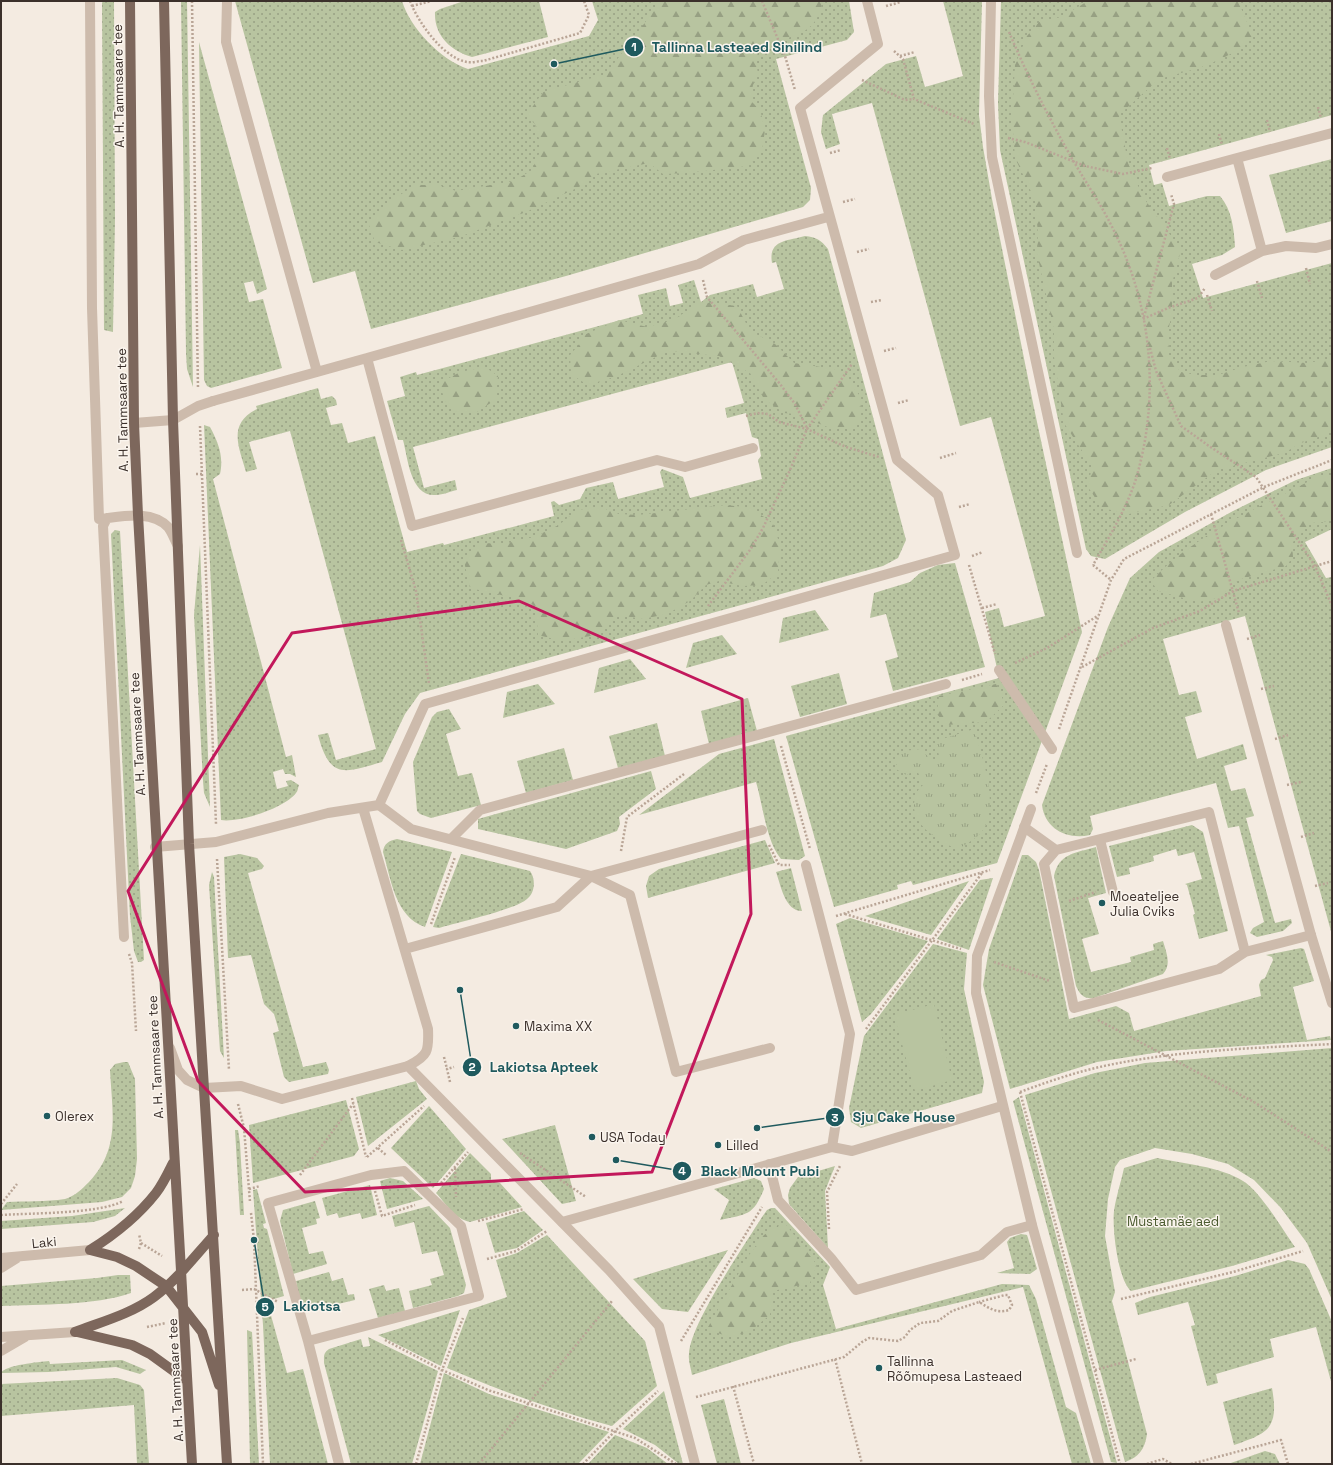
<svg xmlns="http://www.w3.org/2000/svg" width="1333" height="1465" font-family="'Space Grotesk',sans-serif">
  <defs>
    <pattern id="grass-dots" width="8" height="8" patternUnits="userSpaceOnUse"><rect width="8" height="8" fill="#b8c4a0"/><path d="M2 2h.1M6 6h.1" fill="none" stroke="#97a083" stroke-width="1.8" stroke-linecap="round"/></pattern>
    <pattern id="forest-firs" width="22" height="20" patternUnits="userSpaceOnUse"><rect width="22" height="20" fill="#b8c4a0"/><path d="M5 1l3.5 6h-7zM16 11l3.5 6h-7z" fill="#97a083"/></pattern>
    <pattern id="park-tufts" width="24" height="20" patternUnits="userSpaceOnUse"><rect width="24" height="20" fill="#b8c4a0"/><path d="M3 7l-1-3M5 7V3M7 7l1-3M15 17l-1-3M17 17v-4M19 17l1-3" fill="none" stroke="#97a083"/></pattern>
  </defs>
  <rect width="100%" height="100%" fill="#f4ebe1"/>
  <path fill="url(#grass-dots)" d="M103 1H114L115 219 113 332 104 330 102 3Z
    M181 1H187L193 387 187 369 186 353Z
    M235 1H402C410 28 441 60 468 69L589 36 598 20 592 1H849L854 32 847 40 776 59 811 188 810 200 803 207 566 276 371 329 355 271 313 283Z
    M464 1H539L548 37 472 57C451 51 434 36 435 12L440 9Z
    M943 1H982L979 115 983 147 992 199 1034 408 1082 632 997 863 913 885 911 881 897 885 898 889 834 907 786 736 999 678 985 612 999 608 1004 627 1045 616 991 417 960 426 872 103 832 114 840 144 826 149 821 132 823 115 886 64 916 56 925 87 963 76Z
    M1001 1H1332V115L1149 165 1154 185 1162 183 1169 206 1207 196H1220C1232 210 1234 229 1235 247L1222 255 1192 264 1203 298 1332 263V447L1266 470 1185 512 1105 559 1091 556 1086 549 1000 150 998 103Z
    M199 42 267 289 257 294 253 281 244 283 249 302 263 299 282 368 211 388 207 386 204 380Z
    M1332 159V221L1286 233 1269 175Z
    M805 236C816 237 821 240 828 249L906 540 898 558 883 566 420 693 405 714 382 762C344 773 330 780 318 735L328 733 336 760 376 749 290 431 249 442 257 469 246 472C239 447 227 424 257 409L256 406 318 388 321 399 332 396 336 400 337 405 326 408 331 425 342 423 348 443 375 436 407 552 443 543 444 545 554 516 551 502 554 501 559 505 580 499 586 488 613 482 618 499 664 487 660 472 662 469 683 477 690 498 762 479 758 460 761 456 758 439 752 437 746 413 727 418 725 408 744 403 732 362 413 447 424 488 455 480 457 490C451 491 443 495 436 495 410 497 408 458 403 440H398L387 401 405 396 400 377 416 372 417 375 643 314 638 295 666 288 670 306 683 303 678 285 694 280 701 302 710 295 753 284 757 297 784 289 776 262 772 263C768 240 787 241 805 236Z
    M204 425 210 427C218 442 224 456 220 474L213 479 286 757 292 755 296 777 290 774H285L283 769 273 772 277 789 288 786 286 781 291 780 299 785C298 787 298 791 296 793 285 808 239 823 221 820Z
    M1332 468V529L1305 542 1326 578 1332 577V935L1245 616 1163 639 1179 695 1196 691 1202 712 1185 717 1197 759 1243 744 1247 759 1224 766 1231 791 1245 788 1254 816 1246 818 1275 923 1291 919 1292 923 1283 931 1257 937 1250 933 1253 928 1264 922 1239 826 1228 828 1216 783 1090 816 1093 829 1090 835C1067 840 1045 829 1042 805L1108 627 1130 578 1159 552 1233 511 1296 480Z
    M115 530 120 531 144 960 141 962H138L134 951 130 916 111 534Z
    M200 545 210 807 204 793 203 781 194 615Z
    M955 563 985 667 893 691 885 661 898 657 886 614 870 618 874 593 910 582 920 573 938 565Z
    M815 610 829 630 779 643 783 618Z
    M722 635 737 654 686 668 693 643Z
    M630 659 646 679 594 693 599 668Z
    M839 673 847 704 800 717 791 686Z
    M538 684 555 704 503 718 507 692Z
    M748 698 757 731 709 744 701 711Z
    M449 709 461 729 446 734 458 776 472 773 481 805 431 818 420 814 417 811 413 762 432 717 437 712Z
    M657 723 665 756 618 768 609 736Z
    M774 739 805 856 799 860 781 859C766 841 763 805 756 782L639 815 719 754Z
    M564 748 573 780 526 793 517 761Z
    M651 771 656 789 619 817 620 824 617 831 566 849 478 829V819Z
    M1192 825 1203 832 1228 931 1199 939 1193 915 1195 914 1187 885 1185 884 1202 879 1194 852 1178 856 1176 849 1153 856 1154 861 1129 868 1130 874 1117 877 1109 846Z
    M397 839 452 852 425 927C395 917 391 879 383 852 384 843 389 841 397 839Z
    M765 840 775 863 648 898 646 886 649 876 659 869Z
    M1096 847 1106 893 1088 898 1099 934 1082 939 1091 972 1131 962 1130 957 1154 950 1153 944 1163 941C1166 952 1172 964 1163 974L1094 998C1084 999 1080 995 1076 986L1054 876C1059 853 1076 853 1096 847Z
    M240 854 257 858 264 866 262 869 248 873 303 1067 326 1062 329 1070 328 1074 289 1082 284 1077 273 1033 279 1031 274 1014 264 1004 251 955 228 958 224 857Z
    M461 854 530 871C536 879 535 893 527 899 517 909 456 923 439 928L433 927Z
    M1022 855H1028L1036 862 1039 870 1069 1019 1116 1006 1129 1013 1134 1031 1261 996 1259 985 1261 980 1265 978 1273 960 1272 957 1266 955 1301 948 1304 949 1314 981 1293 987 1307 1040 1330 1036 1331 1040 1166 1051 1097 1062 1010 1089 983 985 989 949Z
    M791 868 802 911C785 911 781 886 776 872Z
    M212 872 214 877 224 1058 220 1051 209 885Z
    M993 878 969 950 937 939 980 880Z
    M969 881 931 935 865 916Z
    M850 918 928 941 871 1014 862 1022 836 924Z
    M933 944 967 953 964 989 984 1082 982 1093 861 1128 851 1122 849 1108 864 1036Z
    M1332 1048V1300L1307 1243 1281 1208 1254 1180 1228 1164 1192 1154 1155 1148 1120 1160 1115 1167 1108 1199 1105 1236 1115 1292 1112 1301 1147 1434C1145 1449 1139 1457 1125 1462L1025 1095 1095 1073 1145 1063Z
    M124 1062H128L135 1079 137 1159 135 1176 131 1188 122 1197 102 1202 1 1210 7 1202C25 1201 46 1202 65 1199 75 1196 82 1189 89 1182 121 1148 112 1112 110 1070L115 1064Z
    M416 1081 419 1089 427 1099 368 1146 356 1097Z
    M1019 1097 1117 1463 1111 1462 1013 1101Z
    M346 1100 359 1149 354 1156 253 1183 249 1125Z
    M429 1106 466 1149 433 1188 391 1148Z
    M555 1125 576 1201 562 1204 502 1139Z
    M235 1130H238L240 1143 244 1215H240Z
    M470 1153 491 1174V1181L500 1183 522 1207 470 1222C455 1219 446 1204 436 1193Z
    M1157 1158C1184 1164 1219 1166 1243 1181 1260 1191 1283 1230 1295 1247L1232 1266 1131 1291C1118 1280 1112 1229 1114 1211 1116 1197 1121 1182 1124 1168Z
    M835 1166 825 1191 828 1248 789 1204 788 1195 790 1188 798 1177Z
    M390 1178 403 1181 423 1199 387 1209 380 1181Z
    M754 1178 761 1181 764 1189C753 1216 747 1214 720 1220L729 1200 714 1189Z
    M370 1185 377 1215 362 1219 360 1213 339 1218 337 1213 327 1216 322 1198Z
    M257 1189 266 1223 263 1224 264 1228 267 1229 284 1296 267 1301 287 1373 303 1369 328 1464H270L263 1325 253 1190Z
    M315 1201 320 1218 316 1219 317 1224 302 1228 309 1254 323 1251 327 1264 293 1274 280 1221 283 1210Z
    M429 1206 450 1228 466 1285 464 1293 458 1296 413 1308 409 1291 432 1285 430 1279 444 1275 437 1251 422 1254 414 1222 395 1227 392 1216Z
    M125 1208 115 1216 93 1222 1 1229V1221L72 1216Z
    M771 1208H775L830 1267 823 1285 836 1329 1002 1284 1029 1285 1036 1299 1066 1407 1076 1413 1091 1464H1072L1023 1287 791 1343 692 1375C691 1368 688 1361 689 1354 690 1324 744 1246 762 1217L767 1210Z
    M524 1211 543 1230 517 1248 495 1253 486 1223Z
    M1021 1234 1027 1235 1028 1238 1037 1269 1030 1274 997 1273 1014 1268 1007 1242 1010 1238Z
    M547 1235 645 1341 657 1386 612 1426C556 1411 501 1391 447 1368L469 1310 507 1297 496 1260 517 1253Z
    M728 1250 688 1312 662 1309 633 1279Z
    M1288 1260 1305 1264 1309 1269 1332 1322V1385L1316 1327 1270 1339 1274 1357 1216 1374 1218 1383 1207 1386 1191 1326 1195 1325 1188 1302 1138 1315 1135 1303 1150 1297 1235 1276Z
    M329 1272 332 1281 343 1278 348 1295 354 1294 355 1300 308 1311C299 1305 298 1291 296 1281Z
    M118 1275H130L131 1293C94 1306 41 1304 1 1306V1286L97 1278Z
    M384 1285 386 1291 399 1288 405 1311 378 1318 369 1289Z
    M460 1310 441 1366 378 1335Z
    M247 1330 252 1332 259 1464H250Z
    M368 1337 438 1371 412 1464H351L324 1363C324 1357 323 1353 329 1349L361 1339 363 1347 370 1346Z
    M122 1360 146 1370 140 1374 116 1367 49 1372 1 1373C5 1365 39 1362 49 1361L50 1364Z
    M444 1373 489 1394 609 1432 578 1464H420Z
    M117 1378 140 1385 144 1390 149 1464H137L134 1405 1 1416V1384Z
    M1272 1388C1279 1428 1269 1433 1234 1445L1223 1402Z
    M664 1391 683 1464H679L655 1445 623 1429Z
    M724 1399 741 1464H717L701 1405Z
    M615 1435 647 1448 668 1464H588Z
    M1265 1451 1275 1454 1280 1464H1228Z"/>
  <path fill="url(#forest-firs)" d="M657 1H822C817 39 787 35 759 47L756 60 758 75 753 85 750 100 760 110 765 130 762 151 748 166 687 173 663 174 649 163 596 174 579 187 526 212 459 237 402 250 375 242 368 222 388 203 415 185H439L456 191 514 181 532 170 539 154V139L535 124 526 116 543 92 606 74 656 8Z
    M1088 1H1238L1253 36 1238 50 1219 60 1199 68 1159 79 1119 115 1128 163 1143 197 1181 250 1172 283V314L1168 331 1169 358 1181 372 1196 375H1218L1243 367 1271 361 1307 363 1332 359V432L1301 443 1284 453 1217 470 1169 505 1129 514 1102 508 1088 487 1092 466 1064 423 1054 357V330L1037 254 1038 234 1035 200 1015 158 1012 118 1015 65 1027 36 1039 22 1061 17Z
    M701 302 737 306 750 331 775 344 794 363 840 370 860 396 861 417 851 429 830 428 795 414 784 413 764 399 750 373 719 356 668 351 619 375 589 386 571 374 570 355 581 342 579 337 619 320 647 327 673 320Z
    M485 367 498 376 495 400 477 412 453 411 444 399 440 383 460 372Z
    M1317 477H1332V519L1325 522 1311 523 1292 543 1293 557 1286 566 1238 580 1218 598 1198 602 1158 591 1151 581C1196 533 1259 508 1317 477Z
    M726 505 752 508 773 524 780 545 778 573 762 585 742 586 719 581 706 585 690 601 667 614 643 619 618 615 596 635 562 641 538 635 536 606 515 598 470 588 464 561 483 543 504 544 534 537 559 525 577 510 600 507 619 514 638 515Z
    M996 684 1005 704 986 722 946 725 937 714 939 696Z
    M784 1222 817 1265 810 1283 773 1291 770 1315 749 1332 729 1337 707 1329 749 1255 764 1235Z"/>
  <path fill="url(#park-tufts)" d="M974 729C982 757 1003 813 978 836 972 841 964 845 957 850 938 839 908 825 915 798 917 792 918 789 923 785L917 770 906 775 896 769V757L903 751 921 749 930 759 940 761 936 741Z"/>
  <path fill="#b8c4a0" d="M934 1004 952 1080 915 1091 894 1015Z"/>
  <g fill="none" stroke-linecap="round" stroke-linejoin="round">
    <path stroke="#b9a596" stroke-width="2.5" stroke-dasharray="2 2" stroke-linecap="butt" d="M192 1 198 389
      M410 1C418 22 443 58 467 62 472 63 478 61 483 61L580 33 589 15 584 1
      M762 1 785 56 795 90
      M412 6 431 1
      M886 6 901 2
      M1009 32C1028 77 1050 120 1074 162 1088 186 1104 209 1116 235 1153 311 1160 401 1135 482 1125 511 1108 539 1093 565
      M894 51 903 59 914 99 974 124
      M900 56 915 52
      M862 80 905 100 914 99
      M1318 107 1321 118
      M1267 120 1270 132
      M1219 134 1222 145
      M1008 138 1025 142 1085 166 1123 174 1152 168
      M1167 148 1170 159
      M830 153 841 150
      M843 202 855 199
      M857 252 869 249
      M1306 268 1310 284
      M703 280 707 297 780 384 795 404 807 428
      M1257 281 1262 298
      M1207 295 1212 311
      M871 302 882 300
      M1144 317 1174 204 1171 194
      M1143 319 1168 308 1198 298 1205 288
      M1150 348 1156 371 1181 426 1209 446 1256 477 1315 566 1332 606
      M884 351 896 348
      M898 403 909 400
      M746 416 758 413 768 414 779 422 807 429 846 447 879 457
      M200 426 216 824
      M940 458 956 453
      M196 474H202
      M959 507 970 504
      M1211 514 1239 613
      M401 540 416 591 429 684
      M972 556 983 552
      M969 565 995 654
      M1093 565 1111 580
      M708 606 750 550 763 528 790 470 807 429 852 364
      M982 608 997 604
      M1247 639 1260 635
      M1015 663 1047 648 1099 615
      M1082 667 1153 628 1200 611 1233 591 1332 561
      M962 680 982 674
      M1261 689 1274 686
      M1059 729 1111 580 1124 559 1264 487 1332 460
      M1275 739 1288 735
      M781 746 810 849
      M1287 785 1301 782
      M1036 793 1047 764
      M1301 837 1314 833
      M769 845 779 865H790
      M621 851 627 817 684 774
      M217 859 229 1070
      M1315 886 1328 883
      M1069 901 1096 892
      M845 914 961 949
      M836 916 990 870
      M431 924 455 857
      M129 954 132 963 136 1031
      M994 962 1050 981
      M1098 1020 1254 1102 1332 1152
      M866 1029 982 873
      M444 1057 447 1069
      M450 1082 447 1069 454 1067
      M1020 1092 1120 1464
      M1020 1092C1047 1082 1076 1072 1104 1066 1179 1050 1256 1048 1332 1044
      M352 1098 366 1157
      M238 1104 244 1128 250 1202
      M378 1148 386 1155
      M520 1153 586 1197
      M367 1157 424 1106
      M455 1168 456 1197
      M300 1175 353 1104
      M441 1183 468 1152
      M249 1189 260 1186
      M375 1191 382 1216 415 1205
      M1 1204 17 1184
      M251 1213 254 1240 263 1464
      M1 1215C30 1213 100 1214 123 1201
      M478 1221 524 1209
      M829 1229 827 1192 840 1166
      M141 1243 162 1256
      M139 1249 141 1243 139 1234
      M487 1259 516 1251 547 1231
      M242 1290 254 1289 278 1302
      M1121 1299 1233 1272 1303 1251
      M147 1327 166 1323
      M385 1340 442 1370 488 1390 635 1438 676 1464
      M681 1341 762 1207
      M835 1359 862 1464
      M1095 1370 1136 1359
      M733 1386 754 1464
      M696 1397 844 1357 862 1342 869 1338 898 1341 905 1337 910 1330 920 1323 938 1321 952 1311 979 1302C989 1308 997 1314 1009 1310L1012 1305 1008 1295H1005L979 1302
      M416 1464 442 1370 463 1318
      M479 1464 612 1301
      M583 1464 615 1431 658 1391
      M1147 1464 1163 1459 1172 1464
      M1191 1464 1281 1440 1288 1464"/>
    <path stroke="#cdbbac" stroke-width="10" d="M90 1 92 308 99 519C120 517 151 509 168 527 172 532 175 541 178 546
      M134 423 173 420 198 406 213 401
      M107 518 103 526 124 937
      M999 670 1052 749
      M379 805 411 829 591 876 762 830
      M363 808 428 1029C429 1051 428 1056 408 1066
      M1024 827 1056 850
      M1100 840 1113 892
      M405 949 557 907 591 876 630 895 676 1072 770 1048
      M1245 952 1209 812 1056 850 1044 864 1074 1008 1219 969 1245 952 1311 935
      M769 1164 778 1200 831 1258 856 1290 981 1255 1007 1232 1032 1225
      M562 1222 832 1147 850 1034 806 865
      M308 1341 479 1296 461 1226 404 1171 371 1175 268 1203 308 1341 339 1464"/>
    <path stroke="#cdbbac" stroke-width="10" d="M991 1 989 96 992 157 1077 553"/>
    <path stroke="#cdbbac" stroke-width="10" d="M227 1 226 42 317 372
      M1332 133 1237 158 1262 251 1286 246 1316 248 1332 244
      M1167 177 1237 158
      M1215 275 1262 251
      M367 358 699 264 744 240 828 217
      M213 401 367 358 412 526 657 460 685 467 753 448
      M1226 625 1311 935 1332 1003
      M1031 809 977 956 976 993 1032 1225 1099 1464
      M451 839 480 810 946 684
      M155 847 216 842 328 813 379 805 425 704 955 555 938 495 897 460 800 108 878 44 867 1
      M170 1048 178 1070 187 1080 204 1088 241 1086 282 1099 408 1066 609 1270 659 1326 695 1464
      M832 1147 852 1151 1002 1106"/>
    <path stroke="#cdbbac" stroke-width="10" d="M1 1258 90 1250
      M1 1268 17 1258
      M1 1337 75 1332
      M1 1351 25 1337"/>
    <path stroke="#7d675c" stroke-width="10" d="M130 1 134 423 138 515 192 1464
      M164 1 173 420 189 844 227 1464
      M90 1250 117 1257 136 1266 166 1286 202 1332 219 1385
      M90 1250C114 1235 138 1216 156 1193 163 1184 168 1173 173 1163
      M75 1332C101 1322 131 1314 154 1297 177 1280 195 1256 214 1235
      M77 1332 132 1345 150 1354 186 1380"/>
  </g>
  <path fill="none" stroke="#c2185b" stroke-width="3" stroke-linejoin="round" d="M519 601 742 699 751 914 652 1172 305 1192 198 1081 128 891 292 633Z"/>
  <g fill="#1f5a5e" stroke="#fbf5ee" stroke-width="1.5">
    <circle cx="1102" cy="903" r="4"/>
    <circle cx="516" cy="1026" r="4"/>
    <circle cx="47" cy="1116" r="4"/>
    <circle cx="592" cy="1137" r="4"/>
    <circle cx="718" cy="1145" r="4"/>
    <circle cx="879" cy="1368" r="4"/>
  </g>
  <g text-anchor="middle" stroke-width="3" stroke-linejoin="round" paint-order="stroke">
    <g font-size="13" fill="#3b302b" stroke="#fbf5ee">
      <text transform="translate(118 86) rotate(-91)" y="5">A. H. Tammsaare tee</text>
      <text transform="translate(122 410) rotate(-91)" y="5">A. H. Tammsaare tee</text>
      <text transform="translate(137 734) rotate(-93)" y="5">A. H. Tammsaare tee</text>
      <text transform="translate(155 1057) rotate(-93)" y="5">A. H. Tammsaare tee</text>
      <text transform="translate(44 1242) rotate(-6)" y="5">Laki</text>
      <text transform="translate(175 1380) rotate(-93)" y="5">A. H. Tammsaare tee</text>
    </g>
    <g font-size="13" fill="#3b302b" stroke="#fbf5ee" text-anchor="start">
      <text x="1110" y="901">Moeateljee<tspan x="1110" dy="15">Julia Cviks</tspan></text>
      <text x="524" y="1031">Maxima XX</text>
      <text x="55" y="1121">Olerex</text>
      <text x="600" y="1142">USA Today</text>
      <text x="726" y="1150">Lilled</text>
      <text x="887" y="1366">Tallinna<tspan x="887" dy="15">Rõõmupesa Lasteaed</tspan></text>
    </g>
    <g font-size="13" fill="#4a5a2e" stroke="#fbf5ee">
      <text x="1173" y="1226">Mustamäe aed</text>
    </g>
  </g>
  <path fill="none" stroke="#1f5a5e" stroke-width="1.5" d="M554 64L634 47M460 990L472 1067M757 1128L835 1117M616 1160L682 1171M254 1240L265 1307"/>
  <g fill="#1f5a5e" stroke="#fbf5ee" stroke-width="1.5">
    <circle cx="554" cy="64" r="4"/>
    <circle cx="460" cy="990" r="4"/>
    <circle cx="757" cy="1128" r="4"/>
    <circle cx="616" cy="1160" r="4"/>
    <circle cx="254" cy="1240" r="4"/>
    <circle cx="634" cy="47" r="10"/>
    <circle cx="472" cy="1067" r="10"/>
    <circle cx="835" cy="1117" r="10"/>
    <circle cx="682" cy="1171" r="10"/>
    <circle cx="265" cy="1307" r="10"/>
  </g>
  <g font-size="12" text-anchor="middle" font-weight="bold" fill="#fff">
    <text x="634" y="51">1</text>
    <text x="472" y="1071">2</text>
    <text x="835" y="1122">3</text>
    <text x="682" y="1175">4</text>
    <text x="265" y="1311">5</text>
  </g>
  <g font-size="14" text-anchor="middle" font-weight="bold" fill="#1f5a5e" stroke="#fbf5ee" stroke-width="3" stroke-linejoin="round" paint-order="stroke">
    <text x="737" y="52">Tallinna Lasteaed Sinilind</text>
    <text x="544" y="1072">Lakiotsa Apteek</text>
    <text x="904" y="1122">Sju Cake House</text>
    <text x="760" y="1176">Black Mount Pubi</text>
    <text x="312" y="1311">Lakiotsa</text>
  </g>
  <rect width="1333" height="1465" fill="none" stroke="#3b302b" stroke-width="4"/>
</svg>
